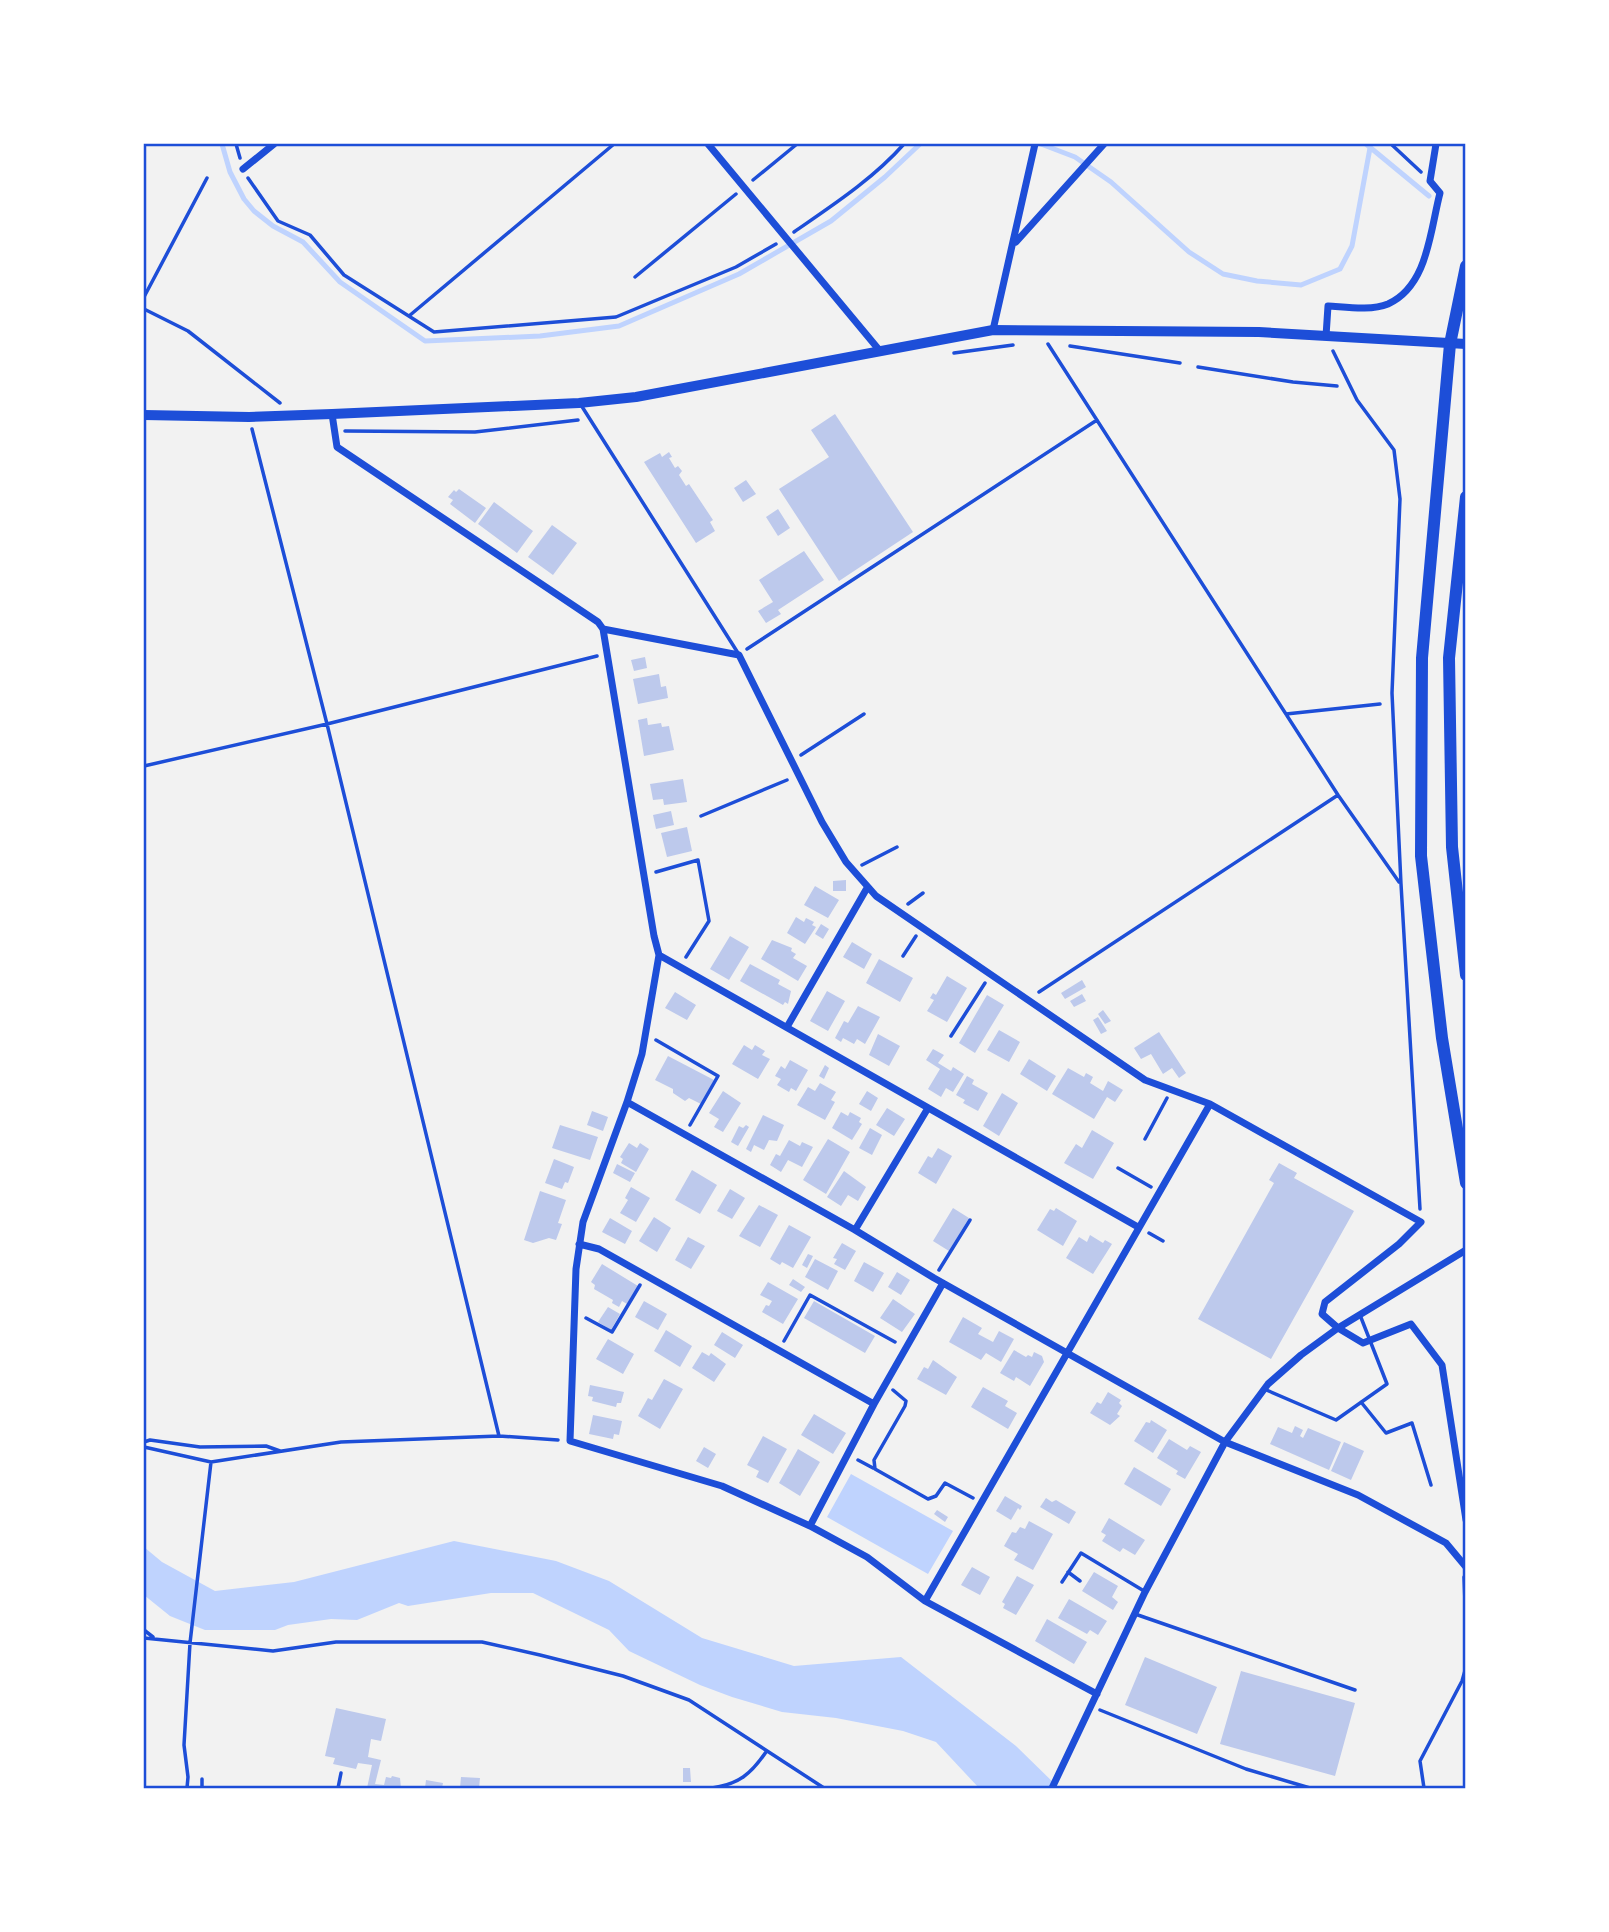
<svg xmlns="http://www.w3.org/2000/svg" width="1609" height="1932" font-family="Jost,sans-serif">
  <rect width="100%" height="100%" fill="#f2f2f2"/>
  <path fill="#bfd3fe" d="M851 1474 953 1531 928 1574 827 1517Z
    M454 1541 556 1561 609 1581 702 1638 794 1666 901 1657 1016 1746 1059 1788H979L936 1742 903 1731 836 1718 782 1712 732 1697 700 1685 629 1651 609 1630 533 1593H491L408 1606 399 1603 357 1620 331 1619 288 1625 275 1630H205L170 1616 144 1595V1547L162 1562 215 1591 294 1582Z"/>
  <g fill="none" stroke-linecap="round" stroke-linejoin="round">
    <path stroke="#bfd3fe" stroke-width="5" d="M222 144 230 172 244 199 254 211 273 226 303 242 340 282 425 341 540 336 619 326 739 274 831 221 885 177 920 144
      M1041 144 1075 157 1111 182 1189 252 1223 274 1257 281 1301 285 1340 269 1352 246 1370 148
      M1366 144 1429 196"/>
  </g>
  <path fill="#bdc9ec" d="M835 414 913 532 839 581 779 489 829 457 811 430Z
    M669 452 672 457 669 458 675 468 678 466 682 471 679 475 686 486 689 484 713 520 710 522 715 531 696 543 644 462 660 453 662 457Z
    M746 480 756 494 743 502 734 488Z
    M459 489 486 508 475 523 450 504 453 500 448 497 454 490 456 492Z
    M494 502 533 531 517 553 478 524Z
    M778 509 790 528 778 536 766 517Z
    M552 525 577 543 553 575 528 557Z
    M804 551 824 580 778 610 781 614 766 623 758 611 773 602 759 580Z
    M645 657 647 668 634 671 631 660Z
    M659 674 661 687 666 686 668 698 638 704 633 679Z
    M647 718 648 725 661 723 662 727 669 726 674 750 644 756 638 720Z
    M683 779 687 802 664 805 663 799 653 800 650 784Z
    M671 811 674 825 656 829 653 815Z
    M687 827 692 851 667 857 661 833Z
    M846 880V891H833V881Z
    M815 886 839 900 828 918 804 905Z
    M796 917 804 922 806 918 814 922 812 925 816 927 805 944 787 933Z
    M821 924 829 929 823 939 815 934Z
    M730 936 749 947 729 980 710 969Z
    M772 940 792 948 791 951 796 954 793 958 807 966 798 981 761 959Z
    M852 942 872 954 864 969 843 957Z
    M879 959 913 978 900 1002 866 983Z
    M750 964 780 980 778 984 791 991 788 1004 785 1002 783 1005 740 981Z
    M947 976 967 988 947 1022 927 1011 934 1000 930 998 933 993 936 995Z
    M1082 980 1086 987 1065 999 1061 993Z
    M827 991 845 1001 828 1031 810 1021Z
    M675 992 696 1005 687 1020 665 1008Z
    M1082 994 1086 1001 1074 1007 1070 1001Z
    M987 995 1004 1005 975 1053 959 1043Z
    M858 1006 880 1017 865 1044 857 1039 854 1044 843 1038 841 1042 835 1038 844 1021 848 1023Z
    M1103 1010 1111 1021 1105 1024 1098 1014Z
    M1098 1017 1107 1031 1101 1034 1093 1020Z
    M999 1030 1020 1042 1009 1062 987 1050Z
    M1159 1032 1186 1073 1179 1078 1172 1068 1163 1074 1151 1054 1141 1059 1134 1048Z
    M878 1034 900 1046 889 1066 869 1055Z
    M744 1045 752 1050 755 1045 765 1051 762 1055 770 1059 758 1079 732 1064Z
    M933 1049 944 1055 938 1063 951 1071 953 1067 964 1074 953 1092 946 1088 941 1097 928 1089 940 1069 926 1060Z
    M668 1056 714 1080 701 1104 689 1098 685 1101 673 1093V1089L655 1080Z
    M1029 1059 1056 1076 1047 1091 1020 1074Z
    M790 1060 808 1070 796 1091 791 1088 789 1092 777 1085 781 1079 775 1076 781 1066 785 1069Z
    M825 1065 829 1068 824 1079 819 1076Z
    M1068 1068 1084 1077 1086 1073 1093 1077 1090 1083 1103 1091 1108 1081 1123 1090 1115 1102 1107 1097 1094 1119 1052 1094Z
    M967 1076 974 1080 972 1084 988 1093 978 1111 963 1103 965 1100 956 1095Z
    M820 1083 836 1092 831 1100 835 1102 825 1120 797 1105 808 1087 815 1091Z
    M723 1091 741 1103 723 1132 714 1127 719 1119 709 1113Z
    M867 1091 878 1098 871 1111 859 1104Z
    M1002 1093 1018 1103 999 1136 983 1126Z
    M887 1108 905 1119 894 1136 876 1125Z
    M592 1111 608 1117 603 1131 587 1125Z
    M841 1112 848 1116 850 1112 861 1118 859 1122 862 1124 852 1140 832 1128Z
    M763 1115 784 1125 777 1141 769 1140 764 1150 754 1145 751 1152 746 1149Z
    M560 1125 598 1137 590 1160 552 1148Z
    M746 1125 749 1127 738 1146 731 1142 739 1126 743 1128Z
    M870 1128 882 1135 872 1155 859 1148Z
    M1092 1130 1114 1143 1093 1179 1064 1163 1076 1144 1082 1148Z
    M828 1139 850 1152 826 1194 803 1180Z
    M789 1140 800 1146 802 1142 813 1147 802 1167 788 1160 781 1172 770 1165 776 1154 780 1156Z
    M629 1143 637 1148 640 1143 649 1149 636 1172 621 1163 623 1159 620 1157Z
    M938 1148 952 1156 936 1184 918 1173 928 1156 932 1158Z
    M554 1159 574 1167 568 1183 565 1182 562 1189 545 1183Z
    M1279 1163 1297 1173 1294 1178 1354 1211 1271 1359 1198 1319 1274 1183 1269 1180Z
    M617 1164 635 1173 630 1182 613 1173Z
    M692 1170 717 1185 700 1214 675 1200Z
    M844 1171 866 1187 858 1201 848 1195 841 1206 827 1197Z
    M631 1187 650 1198 636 1222 620 1213 628 1200 625 1198Z
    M730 1189 745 1198 732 1219 717 1211Z
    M540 1191 566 1200 558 1223 562 1224 556 1240 549 1238 533 1243 524 1240Z
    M759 1205 778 1215 760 1247 739 1236Z
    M953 1208 969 1218 949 1251 933 1241Z
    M1056 1208 1077 1221 1063 1246 1037 1230 1050 1209 1054 1211Z
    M654 1217 671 1228 657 1252 639 1241Z
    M610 1218 632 1231 625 1244 602 1232Z
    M789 1225 811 1237 793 1268 782 1262 780 1265 770 1259Z
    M1090 1235 1103 1243 1105 1240 1112 1244 1093 1274 1066 1258 1079 1237 1087 1242Z
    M688 1237 705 1246 691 1269 675 1260Z
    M842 1243 856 1251 845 1270 834 1264 837 1259 833 1258Z
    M808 1254 813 1256 807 1268 802 1265Z
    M815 1259 838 1271 828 1290 805 1277Z
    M864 1262 884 1273 873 1292 854 1281Z
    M602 1264 638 1286 627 1304 622 1301 619 1307 612 1303 613 1300 594 1289 595 1285 591 1282Z
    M897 1272 910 1280 901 1295 888 1287Z
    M793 1279 805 1287 801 1292 789 1285Z
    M768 1282 798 1299 783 1324 762 1312 766 1305 769 1306 772 1301 760 1295Z
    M893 1299 915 1314 902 1332 880 1318Z
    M644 1301 667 1314 658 1330 635 1317Z
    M814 1301 875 1336 865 1353 804 1318Z
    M608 1307 620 1314 611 1330 598 1322Z
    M963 1317 982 1328 978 1334 993 1342 999 1331 1014 1339 1001 1362 986 1353 981 1360 949 1342Z
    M666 1330 692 1346 680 1367 654 1351Z
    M722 1332 743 1345 735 1358 714 1345Z
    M608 1339 634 1354 623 1374 596 1359Z
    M1014 1350 1026 1357 1028 1355 1032 1357 1034 1352 1042 1356 1044 1362 1030 1386 1016 1377 1014 1381 1000 1373Z
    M702 1352 709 1356 711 1353 726 1364 714 1382 692 1368Z
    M933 1360 957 1377 946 1395 917 1379 924 1367 928 1369Z
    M664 1379 683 1389 660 1429 638 1416 648 1398 652 1400Z
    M590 1385 624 1392 621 1403H617L616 1407 592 1401 593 1397 588 1396Z
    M983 1387 1008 1401 1005 1406 1017 1413 1008 1429 971 1407Z
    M1108 1392 1121 1400 1119 1403 1122 1406 1117 1414 1120 1416 1110 1425 1090 1413 1097 1402 1101 1404Z
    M814 1414 846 1433 833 1454 801 1435Z
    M593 1415 622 1421 619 1435 614 1434 613 1439 589 1434Z
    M1151 1420 1167 1430 1153 1453 1134 1441 1146 1422 1150 1423Z
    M1295 1426 1303 1430 1300 1436 1303 1438 1308 1428 1341 1442 1329 1470 1270 1444 1278 1427 1292 1433Z
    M763 1436 787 1449 768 1483 756 1477 759 1471 747 1465Z
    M1169 1439 1187 1450 1190 1446 1201 1452 1185 1479 1176 1474 1178 1471 1157 1458Z
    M1344 1442 1364 1451 1351 1480 1331 1471Z
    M704 1447 716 1454 708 1468 696 1461Z
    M798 1449 820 1462 800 1496 779 1483Z
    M1134 1467 1171 1489 1161 1506 1124 1484Z
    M1005 1496 1022 1506 1020 1510 1018 1508 1011 1520 996 1511Z
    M1046 1498 1052 1502 1056 1500 1076 1512 1069 1524 1040 1507Z
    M937 1510 948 1517 945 1522 934 1514Z
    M1109 1518 1145 1540 1135 1555 1123 1548 1120 1552 1102 1541 1106 1535 1101 1532Z
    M1029 1521 1053 1534 1033 1570 1014 1560 1018 1554 1004 1546 1012 1532 1016 1533 1020 1527 1025 1529Z
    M972 1567 990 1577 980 1595 961 1585Z
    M1094 1572 1118 1586 1112 1597 1118 1602 1113 1610 1082 1591Z
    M1017 1576 1034 1585 1016 1615 1003 1608 1005 1604 1002 1602Z
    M1069 1599 1107 1621 1098 1635 1090 1630 1087 1634 1058 1618Z
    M1047 1619 1087 1642 1074 1664 1035 1641Z
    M1145 1657 1217 1687 1197 1734 1125 1705Z
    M1241 1671 1355 1703 1335 1776 1220 1744Z
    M336 1708 386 1719 381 1741 371 1739 368 1757 381 1760 375 1784 384 1785 386 1777 391 1778 392 1776 400 1778 401 1788H367L372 1765 358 1763 356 1769 333 1764 335 1758 325 1756Z
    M683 1768H690L691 1782H683Z
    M461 1777 480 1778 479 1788H460Z
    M426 1780 443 1783 442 1788H425Z"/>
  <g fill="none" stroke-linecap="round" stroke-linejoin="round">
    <path stroke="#1d4ed8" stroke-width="3.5" d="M236 144 240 158
      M1391 144 1421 172
      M248 178 278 221 310 235 344 275 434 332 616 317 736 267 776 244
      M753 180 797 144
      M794 232C833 205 873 179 904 144
      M635 277 736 194
      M144 297 207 178
      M144 309 188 331 280 403
      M409 316 614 144
      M1048 344 1338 795 1399 882
      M1070 346 1180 363
      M1333 351 1357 400 1394 450 1400 499 1392 693 1401 884 1420 1209
      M954 353 1013 345
      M1198 367 1293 382 1337 386
      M252 429 327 724 499 1436
      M345 431 475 432 578 420
      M747 649 1097 420
      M1286 714 1380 704
      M801 755 864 714
      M144 766 327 724 597 656
      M701 816 787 780
      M862 865 897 847
      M656 872 698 860 709 921 686 957
      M908 904 923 893
      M903 956 916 936
      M1039 992 1338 795
      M951 1036 985 983
      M656 1040 718 1076 690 1125
      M1145 1139 1167 1098
      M1118 1168 1151 1187
      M1149 1233 1163 1241
      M939 1270 970 1220
      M586 1318 612 1332 640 1285
      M784 1341 810 1295 895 1342
      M893 1390 906 1401 905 1406 874 1460 875 1469 928 1499 936 1496 945 1483 973 1498
      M144 1442 150 1440 200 1447 266 1446 280 1451
      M144 1447 211 1462 341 1442 499 1436 558 1440
      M858 1460 873 1468
      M1464 1577 1466 1628
      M144 1630 153 1637
      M144 1638 273 1651 336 1642H482L540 1655 623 1676 689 1700 824 1788
      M1100 1710 1246 1769 1310 1788
      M187 1788 188 1777 184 1745 190 1643 211 1462
      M202 1788V1779
      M338 1788 341 1773
      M712 1788C739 1784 751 1774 766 1752
      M1424 1788 1420 1761 1462 1681 1466 1667"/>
    <path stroke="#1d4ed8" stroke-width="3.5" d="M581 405 738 653
      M1264 1389 1336 1420 1387 1384 1360 1315
      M1361 1402 1386 1433 1412 1423 1431 1485
      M1068 1572 1080 1581
      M1062 1582 1081 1553 1144 1591
      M1135 1614 1355 1690"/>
    <path stroke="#1d4ed8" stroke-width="7" d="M708 144 880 351
      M243 169 274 144
      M1016 242 1104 144
      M993 330 1035 144
      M1326 336 1328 306C1346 307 1371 311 1388 304 1428 286 1430 231 1440 193L1430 181 1436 144
      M332 414 337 447 598 622 603 629 654 936 659 955 642 1054 627 1102 583 1222 576 1269 570 1441 722 1486 810 1526 867 1557 925 1601 1097 1694
      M603 629 739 655 822 822 846 862 876 896 1145 1080 1210 1104 1421 1222 1399 1244 1325 1302 1322 1314 1338 1328 1363 1343 1411 1324 1442 1365 1466 1520
      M659 955 1138 1227
      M787 1027 867 888
      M627 1102 855 1230 934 1278 1225 1442 1358 1495 1446 1543 1466 1567
      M855 1230 928 1108
      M579 1244 599 1249 874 1404
      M810 1526 874 1404 943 1283
      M925 1601 1210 1104
      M1052 1788 1145 1592 1225 1442 1268 1384 1301 1355 1338 1328 1466 1250"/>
    <path stroke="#1d4ed8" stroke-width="10" d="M144 415 249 417 332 414 579 403 636 397 993 330 1259 332 1466 344"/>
    <path stroke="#1d4ed8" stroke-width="12" d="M1466 266 1450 344 1422 658 1421 856 1442 1038 1466 1183
      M1466 497 1449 658 1452 847 1466 975"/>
  </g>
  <rect width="1609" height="1932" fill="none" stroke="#ffffff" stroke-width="290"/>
  <rect x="145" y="145" width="1319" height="1642" fill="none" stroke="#1d4ed8" stroke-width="2.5"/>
</svg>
